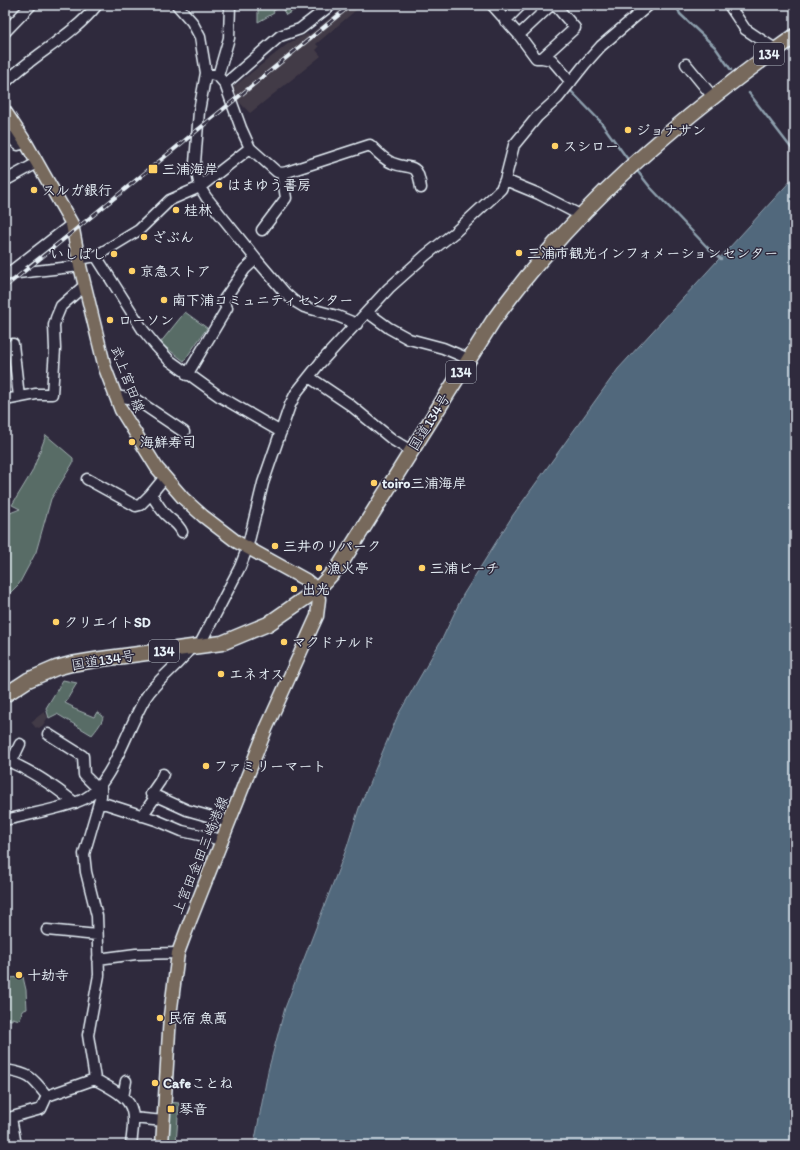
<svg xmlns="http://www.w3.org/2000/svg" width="800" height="1150" font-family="Itim,'Klee One',sans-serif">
  <rect width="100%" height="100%" fill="#2f2a3d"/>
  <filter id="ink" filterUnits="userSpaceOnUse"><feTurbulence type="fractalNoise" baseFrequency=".025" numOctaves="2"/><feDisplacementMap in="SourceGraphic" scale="8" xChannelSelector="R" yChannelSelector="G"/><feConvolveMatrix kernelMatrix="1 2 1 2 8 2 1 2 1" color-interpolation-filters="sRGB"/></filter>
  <g filter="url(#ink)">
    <path fill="#433b47" d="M346 5H362L316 44 319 47 316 50 321 56 250 113 228 91 289 43 307 34 309 35Z
      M44 712 48 717 43 725 39 728 37 727 36 728 31 722Z"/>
    <path fill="#586c66" stroke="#a0aeaf" d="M258 5H303L286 15 280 5 278 6 279 8 273 11 274 13 258 22Z
      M185 312 207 328 184 361 160 343Z
      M46 435 73 458V463L51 499 36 552 19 584 5 598V515L20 509 12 505 32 472Z
      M63 680 77 683 65 703 73 707 72 708 94 717 97 712 103 716C103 722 96 730 92 735L57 714 49 718 46 708Z
      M23 977 26 990 27 1009 22 1011 20 1020 12 1018V1020L5 1019V982H7V978Z
      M169 1102 179 1103 176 1145H166Z"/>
    <path fill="#51687b" stroke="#8d9fad" d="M795 176V1145H254L268 1071 285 1008 347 847 359 808 398 715 443 637 463 595 513 515 618 369Z"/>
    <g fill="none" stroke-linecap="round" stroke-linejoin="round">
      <path stroke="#8d9fad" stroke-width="2.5" d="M676 5 680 14 715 47 731 70
        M571 91 600 121 629 161
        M749 93 795 153
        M635 168 650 187 708 248 721 259"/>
      <defs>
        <path id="minor" d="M177 5 192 22 200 37 206 73 199 111 195 163 200 187 206 197 256 259 285 293 294 301 304 307 337 316 357 324
          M492 5 519 35 536 58H542L575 28 555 5
          M729 5 745 29 775 49
          M505 21 521 5
          M5 32 31 5
          M519 35 551 5
          M542 58 552 60 571 82
          M686 64 713 97
          M206 73 218 76 225 84 280 36 300 29 331 5
          M218 76 229 38 230 5
          M5 83C33 54 72 37 97 5
          M225 84 241 128 250 148 277 172 282 173 287 172 370 145C376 151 383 159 392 163 412 171 417 160 421 188
          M5 132 18 145 26 143
          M5 179H8L37 163
          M505 180 539 194 580 215
          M262 230 286 198 282 173
          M96 256 143 330 156 346 169 360 219 396 281 432
          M79 259 96 256 139 230 170 200 200 187 250 148
          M9 274 80 266
          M5 276 72 224
          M367 312 389 328 409 339 443 348 469 359
          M13 344 19 397
          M187 375 227 308 223 301 245 269 256 259
          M309 377 349 404 393 440 411 451
          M115 396 135 399 184 432
          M5 400 36 394H52L55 349 54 325 56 318 61 306 85 285
          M165 477 151 494C156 501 160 509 166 515 172 521 179 524 182 532
          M87 479 136 506 140 505 151 494
          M199 646 240 567 247 549 263 483 290 405 296 393 320 363 389 288 426 255 454 233 492 198 501 189 505 180 514 145 537 117 558 98 585 64 601 46 649 5
          M48 734 83 756 84 775 98 789
          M5 760C31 770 54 786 75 803
          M11 763 20 744
          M101 785V796L84 854 86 872 97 916 99 975 88 1035 95 1079C107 1087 129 1095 132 1111 135 1121 132 1134 131 1145
          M156 796 151 794 160 781 163 774
          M100 802 156 820 182 831 222 840
          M142 816 156 796 187 810 229 822
          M5 820C28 814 63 809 84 799 112 786 129 723 146 697 158 678 179 666 191 647
          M47 930 97 935
          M98 957V959L136 954 178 953
          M5 1070C30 1074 32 1077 47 1096
          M123 1097 126 1081
          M11 1118 16 1145
          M133 1118 164 1121
          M5 1119 41 1109 47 1096 95 1079"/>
        <path id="major" d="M5 111 26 143 72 224 80 266 105 368 121 410 157 468 183 498 203 516 237 542 306 580 312 585 317 590 319 599 317 616 266 729 190 921 178 953 170 1016 162 1145"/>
        <path id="highway" d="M5 695 28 680 56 668 71 664 101 659 222 643 246 633 268 624 317 590 340 565 493 321C575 206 681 117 795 36"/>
      </defs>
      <use href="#minor" stroke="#e8f1f8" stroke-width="13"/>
      <use href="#major" stroke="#e8f1f8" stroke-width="15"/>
      <use href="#highway" stroke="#e8f1f8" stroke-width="17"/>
      <use href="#minor" stroke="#2f2a3d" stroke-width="10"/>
      <use href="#major" stroke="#77695c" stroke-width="12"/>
      <use href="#highway" stroke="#77695c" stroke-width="14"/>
      <defs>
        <path id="rail" d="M5 287 351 5"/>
      </defs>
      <use href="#rail" stroke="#e8f1f8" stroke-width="4"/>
      <use href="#rail" stroke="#2f2a3d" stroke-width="2.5" stroke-dasharray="8" stroke-linecap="butt"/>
    </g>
  </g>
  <g fill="#ffd166" stroke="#2f2a3d" stroke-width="1.5">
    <circle cx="628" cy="130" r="4"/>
    <circle cx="555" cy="146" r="4"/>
    <rect x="148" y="164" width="10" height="10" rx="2"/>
    <circle cx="219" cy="185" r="4"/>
    <circle cx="34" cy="190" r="4"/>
    <circle cx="176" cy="210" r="4"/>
    <circle cx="144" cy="237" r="4"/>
    <circle cx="519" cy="253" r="4"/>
    <circle cx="114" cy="254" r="4"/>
    <circle cx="132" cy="271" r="4"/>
    <circle cx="164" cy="300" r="4"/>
    <circle cx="110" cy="320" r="4"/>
    <circle cx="132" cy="442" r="4"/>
    <circle cx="374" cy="483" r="4"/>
    <circle cx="275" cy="546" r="4"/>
    <circle cx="319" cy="568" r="4"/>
    <circle cx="422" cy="568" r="4"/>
    <circle cx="294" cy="589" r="4"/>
    <circle cx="56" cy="622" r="4"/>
    <circle cx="284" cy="642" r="4"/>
    <circle cx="221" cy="674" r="4"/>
    <circle cx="206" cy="766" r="4"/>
    <circle cx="19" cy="975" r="4"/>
    <circle cx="160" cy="1018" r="4"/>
    <circle cx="155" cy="1083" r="4"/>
    <rect x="167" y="1105" width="8" height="8" rx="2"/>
  </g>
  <g text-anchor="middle" stroke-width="3" stroke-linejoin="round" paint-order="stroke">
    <g fill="#2f2a3d" stroke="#b0b5c0" stroke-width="1">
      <rect x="754" y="43" width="30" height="22" rx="3"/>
      <rect x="446" y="361" width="30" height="22" rx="3"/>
      <rect x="149" y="640" width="30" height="22" rx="3"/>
    </g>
    <g font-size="13" font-weight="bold" fill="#e8f1f8">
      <text x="769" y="59">134</text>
      <text x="461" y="377">134</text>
      <text x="164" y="656">134</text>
    </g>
    <g font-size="14" font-weight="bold" fill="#e8f1f8" stroke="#2f2a3d" text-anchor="start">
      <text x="636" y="135">ジョナサン</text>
      <text x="563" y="151">スシロー</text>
      <text x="162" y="174">三浦海岸</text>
      <text x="227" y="190">はまゆう書房</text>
      <text x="42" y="195">スルガ銀行</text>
      <text x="184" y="215">桂林</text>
      <text x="152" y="242">ざぶん</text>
      <text x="527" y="258">三浦市観光インフォメーションセンター</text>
      <text x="106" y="259" text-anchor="end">いしばし</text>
      <text x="140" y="276">京急ストア</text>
      <text x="172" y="305">南下浦コミュニティセンター</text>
      <text x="118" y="325">ローソン</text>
      <text x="140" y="447">海鮮寿司</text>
      <text x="382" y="488">toiro三浦海岸</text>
      <text x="283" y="551">三井のリパーク</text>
      <text x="327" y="573">漁火亭</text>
      <text x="430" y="573">三浦ビーチ</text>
      <text x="302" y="594">出光</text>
      <text x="64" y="627">クリエイトSD</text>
      <text x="292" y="647">マクドナルド</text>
      <text x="229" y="679">エネオス</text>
      <text x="214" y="771">ファミリーマート</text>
      <text x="27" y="980">十劫寺</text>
      <text x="168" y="1023">民宿 魚萬</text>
      <text x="163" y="1088">Cafeことね</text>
      <text x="179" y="1114">琴音</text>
    </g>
    <g font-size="14" fill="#e8f1f8" stroke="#2f2a3d">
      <text transform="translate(128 379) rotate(69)" y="5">武上宮田線</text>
      <text transform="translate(429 422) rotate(-58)" y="5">国道134号</text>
      <text transform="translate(103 660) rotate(-9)" y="5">国道134号</text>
      <text transform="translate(200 855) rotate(-68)" y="5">上宮田金田三崎港線</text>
    </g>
  </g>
  <rect width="800" height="1150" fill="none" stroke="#2f2a3d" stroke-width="20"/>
  <rect x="10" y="10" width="780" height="1130" fill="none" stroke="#e8f1f8" stroke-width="1.5" filter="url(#ink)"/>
</svg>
